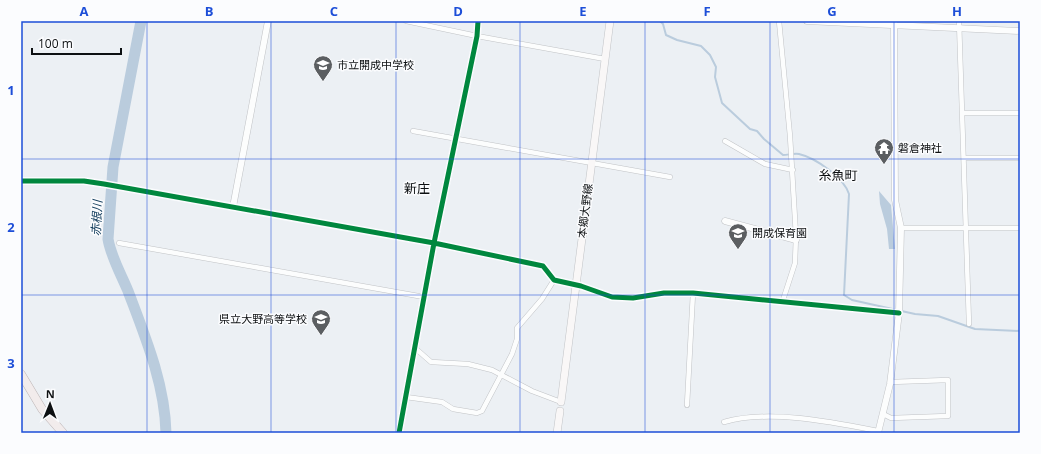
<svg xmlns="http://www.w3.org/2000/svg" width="1041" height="454" font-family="'Open Sans','Noto Sans JP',sans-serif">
  <rect width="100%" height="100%" fill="#ecf0f4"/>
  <path fill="#baccdd" d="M879 191 891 205 895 249H889L887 229 880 204Z"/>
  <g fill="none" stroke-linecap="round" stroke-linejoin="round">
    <path stroke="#baccdd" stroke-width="2" d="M660 21 663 24 666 35 677 40 701 46 710 55 716 67 715 77 722 103 750 129 757 131 764 139 783 155C788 155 794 153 799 154 816 158 844 178 849 194L844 295 852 300 915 314 938 316 975 329 1020 331"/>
    <path stroke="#baccdd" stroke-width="11" d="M141 21 113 167 108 239C111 257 121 274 128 291 145 336 165 384 166 433"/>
    <defs>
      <path id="minor" d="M406 21 477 36 605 59
        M779 21 790 136 796 236 795 263 783 300
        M959 21 969 324
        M963 113H1020
        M413 131 670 177
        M725 141 765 164 793 170
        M965 158H1020
        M21 181H84L104 184 434 243 543 266 554 280 581 286 612 297 633 298 664 293H693L899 313
        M901 228H1020
        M119 243 424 297
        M415 348 431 362 468 364 492 370 532 391 561 402
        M406 397 442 402 453 409 477 413 482 411 512 354 517 339V328L542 299 554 280
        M687 405 693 293
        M883 414 891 418 948 416V380L891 382
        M724 422C769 409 832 422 878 431"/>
      <path id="tertiary" d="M807 21 1020 31
        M233 207 268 21
        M725 221 796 240
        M399 433 434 243 477 36 478 21
        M878 433 890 384 899 313 901 228 895 200 894 21"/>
      <path id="secondary" d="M561 402 610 21
        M557 433 560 411"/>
      <path id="trunk" d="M21 374 42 409 63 433"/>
    </defs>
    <use href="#minor" stroke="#c1c3c6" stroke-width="5.5"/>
    <use href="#tertiary" stroke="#c1c3c6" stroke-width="7"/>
    <use href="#secondary" stroke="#c1c3c6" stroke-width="8"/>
    <use href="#trunk" stroke="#bcb4b5" stroke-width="9"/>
    <use href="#minor" stroke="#fcfdfd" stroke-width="4.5"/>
    <use href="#tertiary" stroke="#fcfdfd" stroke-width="6"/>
    <use href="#secondary" stroke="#f9f7f7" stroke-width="7"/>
    <use href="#trunk" stroke="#f2ecec" stroke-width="8"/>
    <defs>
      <path id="cycleway" d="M21 181H84L104 184 434 243 543 266 554 280 581 286 612 297 633 298 664 293H693L899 313
        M399 433 434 243 477 36 478 21"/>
    </defs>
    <use href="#cycleway" stroke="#fbfcfe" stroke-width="8"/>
    <use href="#cycleway" stroke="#00873e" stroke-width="5"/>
  </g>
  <path fill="none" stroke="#1d4ed8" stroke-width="1" stroke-opacity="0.55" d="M147 21V433M271 21V433M396 21V433M520 21V433M645 21V433M770 21V433M894 21V433M21 159H1020M21 295H1020"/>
  <defs>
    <symbol id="school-pin" viewBox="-11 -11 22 30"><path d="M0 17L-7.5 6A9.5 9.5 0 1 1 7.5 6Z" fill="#5b5e61" stroke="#fbfcfe"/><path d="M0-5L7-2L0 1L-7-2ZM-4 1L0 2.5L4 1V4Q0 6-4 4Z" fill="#fff"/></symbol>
    <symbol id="temple-pin" viewBox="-11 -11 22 30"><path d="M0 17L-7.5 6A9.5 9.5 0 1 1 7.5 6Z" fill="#5b5e61" stroke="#fbfcfe"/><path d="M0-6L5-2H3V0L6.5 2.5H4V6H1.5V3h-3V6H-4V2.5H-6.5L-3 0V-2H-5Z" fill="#fff"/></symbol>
  </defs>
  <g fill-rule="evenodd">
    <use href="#school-pin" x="312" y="54" width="22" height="30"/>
    <use href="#temple-pin" x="873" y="137" width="22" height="30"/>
    <use href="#school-pin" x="727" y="222" width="22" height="30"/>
    <use href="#school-pin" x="310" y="308" width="22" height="30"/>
  </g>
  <g text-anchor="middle" stroke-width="3" stroke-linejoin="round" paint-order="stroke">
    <g font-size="11" fill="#0d1012" stroke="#fbfcfe" text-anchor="start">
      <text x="337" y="69">市立開成中学校</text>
      <text x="898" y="152">磐倉神社</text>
      <text x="752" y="237">開成保育園</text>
      <text x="307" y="323" text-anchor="end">県立大野高等学校</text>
    </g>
    <g font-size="11" fill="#0d1012" stroke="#fbfcfe">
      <text transform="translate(585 211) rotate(-83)" y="4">本郷大野線</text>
    </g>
    <g font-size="12" font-style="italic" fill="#17405f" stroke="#fbfcfe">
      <text transform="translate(97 218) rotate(-87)" y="4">赤根川</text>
    </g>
    <g font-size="13" fill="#0d1012" stroke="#fbfcfe">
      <text x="838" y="180">糸魚町</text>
      <text x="417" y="193">新庄</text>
    </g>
  </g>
  <rect width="1041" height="454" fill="none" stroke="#fbfcfe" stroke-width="44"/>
  <g transform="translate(50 404) rotate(1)" stroke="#fbfcfe" stroke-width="3" paint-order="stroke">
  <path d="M0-3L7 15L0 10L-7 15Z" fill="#0d1012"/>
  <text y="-6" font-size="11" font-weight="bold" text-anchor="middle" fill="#0d1012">N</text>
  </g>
  <path d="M32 48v6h89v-6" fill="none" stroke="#0d1012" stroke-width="2"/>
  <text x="38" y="48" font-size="12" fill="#0d1012" stroke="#fbfcfe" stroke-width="3" paint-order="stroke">100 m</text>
  <rect x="22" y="22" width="997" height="410" fill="none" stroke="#1d4ed8" stroke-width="1.5"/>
  <g font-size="13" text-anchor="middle" font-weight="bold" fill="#1d4ed8">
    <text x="84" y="16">A</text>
    <text x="209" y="16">B</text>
    <text x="334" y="16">C</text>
    <text x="458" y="16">D</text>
    <text x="583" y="16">E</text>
    <text x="707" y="16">F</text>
    <text x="832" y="16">G</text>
    <text x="957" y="16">H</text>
    <text x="11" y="95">1</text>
    <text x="11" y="232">2</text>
    <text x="11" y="368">3</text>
  </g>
</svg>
